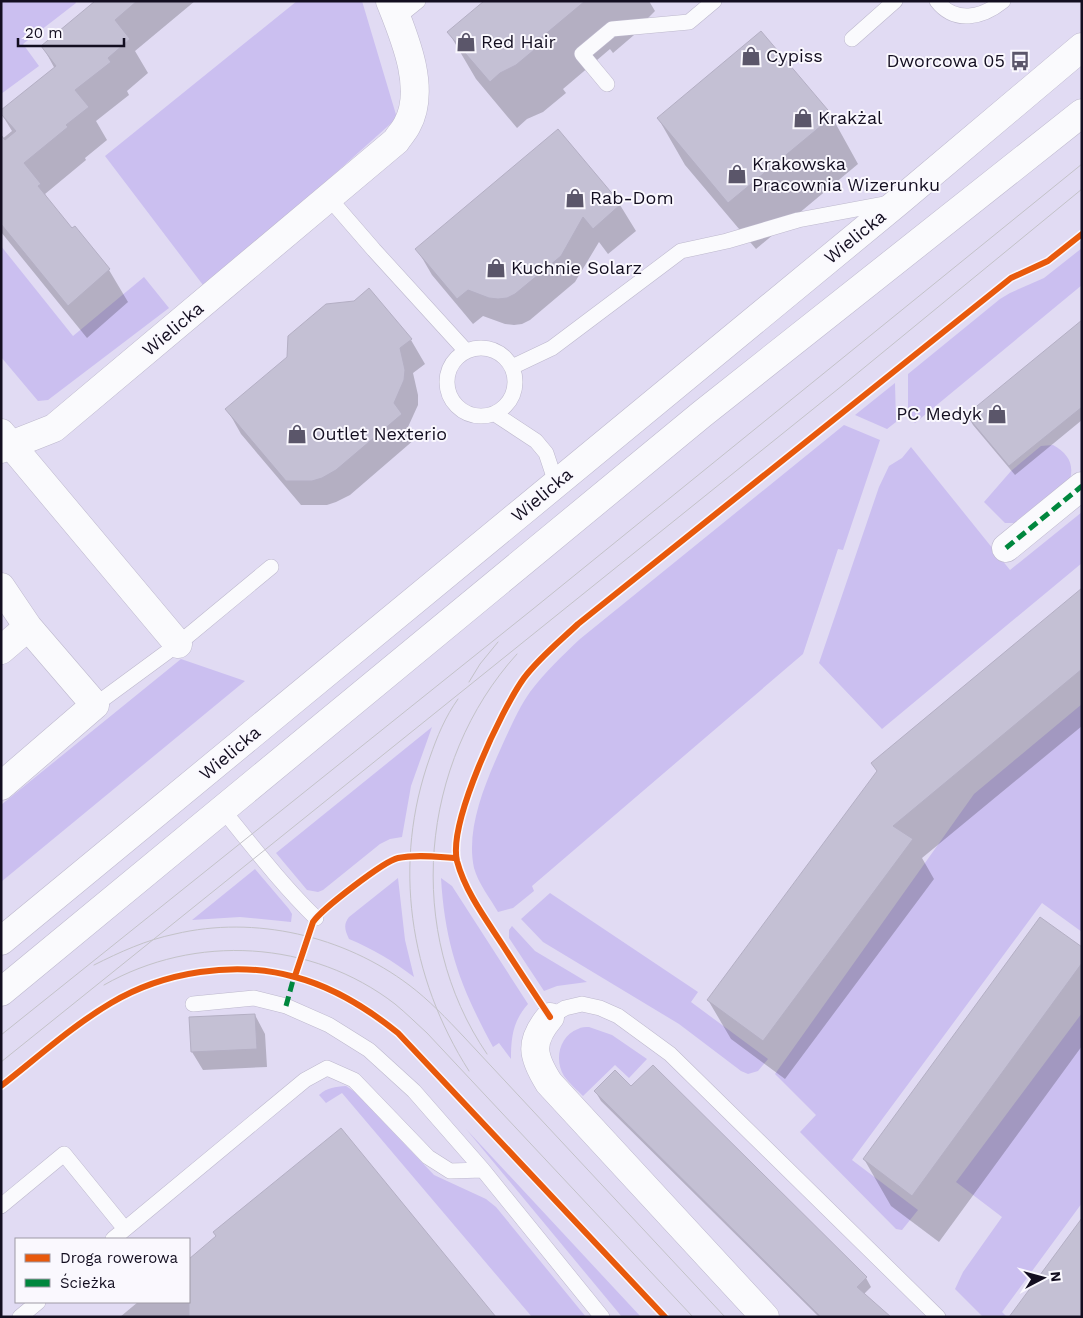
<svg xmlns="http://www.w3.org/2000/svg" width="1083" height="1318" font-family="'Work Sans',sans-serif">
  <rect width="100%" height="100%" fill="#e1dbf3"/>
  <path fill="#cbbff0" d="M1 1H75L76 3 23 44 39 66 1 94Z
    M297 1H362L397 118 206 289 105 156Z
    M1 246 73 336 144 277 169 308 48 400 38 401 1 357Z
    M1082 248V285L915 423 908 415V374L1000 299 1010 293 1044 278Z
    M895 383 896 422 887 429 855 415Z
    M844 425 880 440 843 550 838 549 803 654 532 886 534 891 513 908 498 912C490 898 478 883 474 868 465 826 488 777 505 739 512 724 520 706 530 692 545 672 562 656 580 639Z
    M1053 445C1069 454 1075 465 1069 483L1016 523H1005L984 502 1011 471 1041 446Z
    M911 447 1010 570 1082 512V563L882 729 819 663 879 487 889 466 902 458Z
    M181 659 245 681 1 882V805Z
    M1082 704V932L1042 903 852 1160 918 1210 902 1230 896 1229 800 1132 816 1115 775 1074 974 794Z
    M432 727 411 786 402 837 390 839 380 844 323 890 318 892 307 890 276 853Z
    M255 869 289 909 292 914 291 922 240 917 192 920Z
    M398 878 405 940 414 977C393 961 373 949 349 939 345 930 343 925 349 917Z
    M441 878 452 886 528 1004C513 1021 511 1037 511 1059L499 1043 493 1047C461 988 445 946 441 878Z
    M550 893 698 992 691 1002 768 1059 758 1071 748 1074 741 1071 679 1024 543 942 521 919Z
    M512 926 535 951 587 982 557 986 544 991 509 938V930Z
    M1082 1013V1203L1002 1312 1007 1317H983L955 1289 963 1272 1002 1217 956 1182Z
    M589 1027 612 1035 647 1059 629 1078 615 1065 583 1096C577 1090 569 1083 564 1076 554 1060 559 1036 578 1029 581 1027 586 1027 589 1027Z
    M346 1086 355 1092 434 1175 486 1199 496 1207 586 1317H532L342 1093 326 1103 319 1095C328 1087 335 1087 346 1086Z
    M466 1129 641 1317H622Z"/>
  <path fill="#0003" d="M95 1H195L135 51 148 73 127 91 129 95 96 121 107 140 85 158 86 160 45 194 51 204 72 229 109 270 128 302 87 338 1 232V140L12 131 1 113 55 69 43 47Z
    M485 1H649L655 11 646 20 642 27 634 35 613 53 610 49 563 89 566 93 543 112 527 119 517 128 476 79 449 33Z
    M832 117 858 164 756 249 685 165 658 118Z
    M558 131 620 205 636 231 608 254 599 242 575 282 530 320 522 324 514 325 505 324 483 316 473 324 432 275 417 249Z
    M1082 321V420L1015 475 973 425 968 416Z
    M411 340 425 364 413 373 418 395V405L408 427 415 439 350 495 336 502 327 505H301L241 434 227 409Z
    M1082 590V726L922 858 934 879 785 1079 731 1039 708 1000 878 772 872 763Z
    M1082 949V1046L939 1242 891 1206 864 1159Z
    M255 1015 265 1034 267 1067 203 1070 192 1052Z
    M631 1088 866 1278 871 1287 863 1295 889 1317H819L601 1101 595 1091Z
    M217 1237 494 1317H120L138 1302H189V1260Z"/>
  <path fill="#c4c0d4" stroke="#b4afc4" d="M95 1H137L115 20 130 39 108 58 111 62 75 90 89 107 66 125 68 127 24 163 41 184 38 186 72 228 75 226 110 269 68 306 1 224V135L5 140 16 131 1 114V110L56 66 41 46Z
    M484 1H585L536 42 540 45 516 65 500 73 490 82 447 32Z
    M761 31 833 116 728 203 657 118Z
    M558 129 621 204 593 229 583 217 561 256 515 294 507 298 498 299 489 298 468 290 457 299 415 249Z
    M369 288 412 339 400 348 405 370 404 380 394 403 402 414 336 470 322 478 312 481H286L225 409 287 357 288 336 326 304 354 301Z
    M1082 320V407L1009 466 966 415Z
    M1082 588V669L893 826 913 839 763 1041 707 1000 877 771 871 763Z
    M1040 917 1082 947V963L912 1196 863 1159Z
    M255 1014 257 1049 191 1052 189 1017Z
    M653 1065 867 1277 857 1287 891 1317H821L594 1091 615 1070 631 1086Z
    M341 1128 496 1317H189V1259L216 1236 213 1232Z
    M1082 1218V1317H1009Z"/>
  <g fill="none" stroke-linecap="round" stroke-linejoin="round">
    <defs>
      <path id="service" d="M937 1C955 24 982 18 1003 1
        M397 18 418 1
        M852 39 895 1
        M607 84 582 54 612 29 689 22 714 1
        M329 198 374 250 466 351
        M447 382a34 34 0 1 1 68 0a34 34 0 1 1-68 0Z
        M512 367 552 348 681 251 727 241 798 220 889 203
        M495 414 536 441 546 453 556 483
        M95 705 178 644 271 567
        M223 810C253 847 282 885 316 918
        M193 1004 254 998 286 1006 329 1025 369 1050 414 1091 483 1170 602 1317
        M550 1017 565 1008 582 1004 600 1008 618 1016 670 1054 938 1317
        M1 1206 64 1154 125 1229
        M113 1239 305 1080 327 1068 354 1080 428 1157 450 1171 483 1170
        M20 1317 38 1302"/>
      <path id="minor" d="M1 433 178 644
        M1 449 54 428 396 141C399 136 404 131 407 125 427 89 404 36 390 1
        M1006 548 1082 486
        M1 587 28 627 95 705 1 786
        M1 650 28 627
        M550 1017C529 1042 532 1056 549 1083L765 1317"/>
      <path id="secondary" d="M1 941 898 202 1082 47
        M1 992 702 414 1082 113"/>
    </defs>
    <use href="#service" stroke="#bdb8cd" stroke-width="16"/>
    <use href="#minor" stroke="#bdb8cd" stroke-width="29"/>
    <use href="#secondary" stroke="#bdb8cd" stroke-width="29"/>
    <use href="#service" stroke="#fafafd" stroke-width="15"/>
    <use href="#minor" stroke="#fafafd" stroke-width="28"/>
    <use href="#secondary" stroke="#fafafd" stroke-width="28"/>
    <path stroke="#c3c2c8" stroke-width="1" d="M469 682 480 664 498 642
      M458 699C445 717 437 737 430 757 392 863 409 977 469 1071
      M94 965C120 952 146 940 175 934 255 915 344 936 409 985 429 1000 447 1019 464 1037L725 1317
      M104 985C195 933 312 940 395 1004 406 1013 416 1023 427 1033L693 1317
      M1 1035 533 609 1082 164
      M487 1054C404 933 419 762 517 654
      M1 1062 843 385 1082 189"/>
    <path stroke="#00873e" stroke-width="5" stroke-dasharray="10 5" stroke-linecap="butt" d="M1006 548 1082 486
      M286 1006 295 973"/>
    <defs>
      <path id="cycleway" d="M295 976 313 922C322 909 384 861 398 858 417 854 438 857 456 858
        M550 1017C534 993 518 969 502 944 485 918 465 891 457 861 448 823 501 710 524 678 539 658 560 641 578 624L1011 278 1048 261 1082 234
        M1 1086C37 1058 72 1026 111 1003 163 972 235 960 295 977 333 987 367 1008 398 1033L665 1317"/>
    </defs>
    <use href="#cycleway" stroke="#faf8fe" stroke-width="9"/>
    <use href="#cycleway" stroke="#e8590c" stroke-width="6"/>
  </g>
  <defs>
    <symbol id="shop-bare" viewBox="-9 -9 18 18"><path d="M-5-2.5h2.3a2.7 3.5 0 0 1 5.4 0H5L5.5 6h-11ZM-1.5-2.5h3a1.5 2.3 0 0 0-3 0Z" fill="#5b566a" stroke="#faf8fe" stroke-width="2.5" paint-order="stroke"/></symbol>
    <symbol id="bus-bare" viewBox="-9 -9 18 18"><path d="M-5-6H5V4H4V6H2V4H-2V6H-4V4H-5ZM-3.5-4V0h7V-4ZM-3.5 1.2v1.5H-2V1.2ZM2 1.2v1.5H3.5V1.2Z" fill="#5b566a" stroke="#faf8fe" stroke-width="2.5" paint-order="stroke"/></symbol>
  </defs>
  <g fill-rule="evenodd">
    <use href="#shop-bare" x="452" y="28" width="28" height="28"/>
    <use href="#shop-bare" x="737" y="42" width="28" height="28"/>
    <use href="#bus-bare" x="1006" y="47" width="28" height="28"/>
    <use href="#shop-bare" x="789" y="104" width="28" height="28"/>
    <use href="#shop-bare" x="723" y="160" width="28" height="28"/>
    <use href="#shop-bare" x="561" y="184" width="28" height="28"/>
    <use href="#shop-bare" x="482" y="254" width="28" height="28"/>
    <use href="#shop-bare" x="983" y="400" width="28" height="28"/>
    <use href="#shop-bare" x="283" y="420" width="28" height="28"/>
  </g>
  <g text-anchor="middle" stroke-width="4" stroke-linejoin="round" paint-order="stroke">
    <g font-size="18" fill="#130e20" stroke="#faf8fe" text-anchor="start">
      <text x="481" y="48">Red Hair</text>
      <text x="766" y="62">Cypiss</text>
      <text x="1005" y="67" text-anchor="end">Dworcowa 05</text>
      <text x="818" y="124">Krakżal</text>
      <text x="752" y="170">Krakowska<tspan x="752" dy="21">Pracownia Wizerunku</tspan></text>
      <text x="590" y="204">Rab-Dom</text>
      <text x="511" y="274">Kuchnie Solarz</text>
      <text x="982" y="420" text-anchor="end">PC Medyk</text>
      <text x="312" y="440">Outlet Nexterio</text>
    </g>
    <g font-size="18" fill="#130e20" stroke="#faf8fe">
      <text transform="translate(855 237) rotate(-39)" y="6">Wielicka</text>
      <text transform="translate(173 329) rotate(-40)" y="6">Wielicka</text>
      <text transform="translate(542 495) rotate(-40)" y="6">Wielicka</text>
      <text transform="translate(230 753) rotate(-40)" y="6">Wielicka</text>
    </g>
  </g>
  <rect width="1083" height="1318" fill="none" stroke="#130e20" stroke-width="5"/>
  <rect x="15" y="1238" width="175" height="65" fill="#faf8fe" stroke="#9e9aa5"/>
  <rect x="25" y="1254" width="25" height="8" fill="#e8590c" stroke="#9e9aa5"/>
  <text x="60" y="1263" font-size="15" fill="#130e20">Droga rowerowa</text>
  <rect x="25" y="1279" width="25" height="8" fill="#00873e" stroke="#9e9aa5"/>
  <text x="60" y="1288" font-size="15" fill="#130e20">Ścieżka</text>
  <g transform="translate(1043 1278) rotate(84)" stroke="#faf8fe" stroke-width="4" paint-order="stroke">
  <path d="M0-4L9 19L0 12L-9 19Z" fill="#130e20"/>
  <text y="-8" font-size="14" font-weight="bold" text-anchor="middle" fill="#130e20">N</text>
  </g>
  <path d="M18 38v8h106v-8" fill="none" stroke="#130e20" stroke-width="2.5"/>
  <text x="25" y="38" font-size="15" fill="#130e20" stroke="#faf8fe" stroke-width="4" paint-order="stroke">20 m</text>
</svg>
